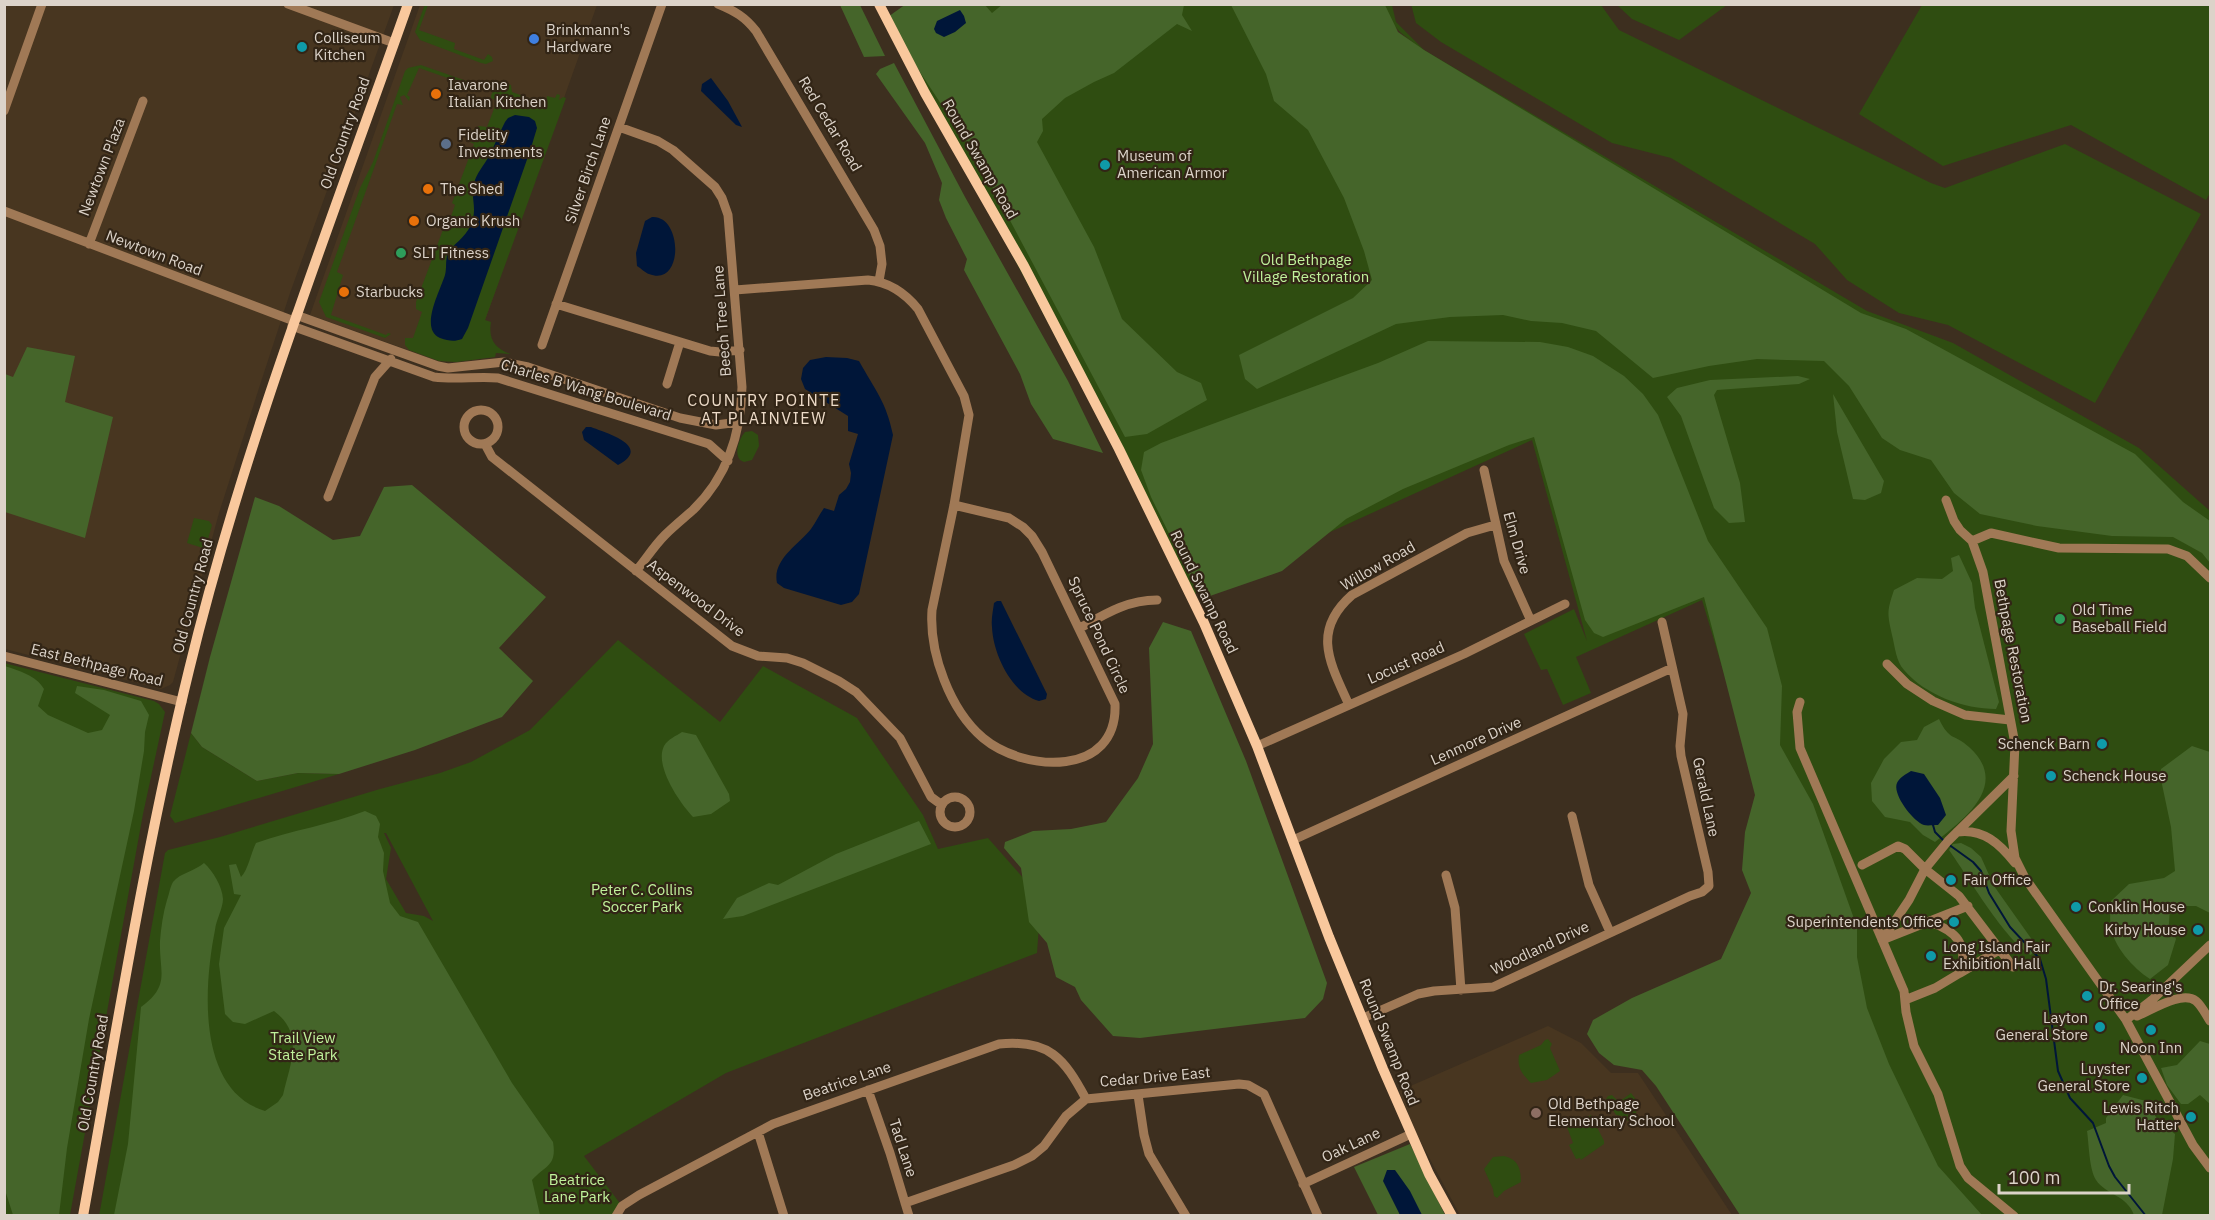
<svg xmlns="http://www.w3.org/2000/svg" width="2215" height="1220" font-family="'IBM Plex Sans',sans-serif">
  <rect width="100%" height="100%" fill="#3d2f1f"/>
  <path fill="#483620" d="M4 5H394L290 293 259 388 219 513 173 682 170 685 161 689 5 649Z
    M420 5H597L484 323 495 357 456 362 439 361 310 315Z
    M1548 1026 1581 1043 1611 1073H1638L1732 1215H1460L1417 1135 1399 1091Z"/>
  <path fill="#2f4d11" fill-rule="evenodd" d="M425 4 428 5 419 30 455 43 454 49 484 60 488 54 492 57 493 61 486 64 481 63 420 40 415 32Z
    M1411 4 1601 5 1619 30 1931 183 1945 188 2065 144 2201 214 2095 403 1948 325 1899 313 1847 280 1815 244 1671 158 1612 143 1441 42 1416 23Z
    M985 5H1347L1414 43C1399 32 1389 24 1385 5H1392L1396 22 1424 50 1867 311 1953 343 2139 448 2210 511V1215H1945L1782 867 1702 600 1576 657 1591 693 1563 705 1547 669 1541 670 1524 634 1574 609 1587 641 1532 440 1192 595 917 75 992 14Z
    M1617 5H1727L1679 40 1632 19Z
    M1922 5H2210V193L2206 200 2071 125 1943 166 1859 114Z
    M421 65 475 84 479 89 419 68 407 95 410 97 409 101 404 95 400 97 403 105 397 104 337 272 343 275 331 315 386 335 388 333 391 334 385 338 326 317 319 302 360 188 373 162 405 71 408 68Z
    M502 82 511 85 512 92 546 104 547 96 555 98 557 94 560 95 559 100 563 97 566 98 485 320 491 322C488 339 495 349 511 354L496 353 495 357 456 362 439 361 409 350 405 345V338H413L422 312 416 309V302L444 227 447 228 455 205 452 203 474 144 470 142 473 133 470 132 479 126 487 127 497 101 491 98C491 92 496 85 502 82Z
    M752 431 758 435 759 446 752 460 744 462 740 460C734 453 739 439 745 432Z
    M194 518 209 521 212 525 206 546 203 548 187 543Z
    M618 640 720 722 763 666 857 718 923 815 938 849 988 838 1041 898 1037 953 726 1073 584 1156 622 1206 615 1215 99 1216 165 853 168 850 220 837 380 789 440 773 471 762 530 730ZM384 833H386L433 921 424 916 406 913 386 879 391 848Z
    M4 663 154 701 159 704 165 712 143 814 70 1215H5Z
    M191 733 202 747 257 781 298 773 339 774 175 823 170 816Z
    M1548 1039 1552 1044 1550 1048 1560 1071 1547 1080 1531 1083C1522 1074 1517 1068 1519 1055L1541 1045 1545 1040Z
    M1631 1093 1638 1102 1635 1118 1628 1121 1622 1116 1616 1115 1606 1099 1608 1096 1612 1095 1619 1102Z
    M1591 1115 1604 1141V1144L1581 1160 1580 1158 1576 1159 1569 1145 1573 1143 1567 1127Z
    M1504 1156C1518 1159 1521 1169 1521 1182L1504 1191 1497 1198 1494 1196 1493 1189 1484 1169 1493 1157Z"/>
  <path fill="#45652a" d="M906 4 985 5 992 13 1003 4 1184 5 1182 15 1192 31 1177 24 1114 73 1094 82 1065 98 1042 119 1043 131 1037 142 1094 247 1122 319 1177 372 1201 383 1207 400 1147 434 1125 437 988 179 984 156 976 157 885 19Z
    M840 5H860L885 56 864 57Z
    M1231 5H1385L1398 32 1424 50 1861 313 1906 329 2135 454 2183 502 2210 521V563L2202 553 2173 537 2112 536 2037 526 1980 514 1954 493 1931 460 1900 450 1882 438 1849 386 1824 361 1757 359 1709 366 1653 378 1596 331 1562 323 1531 321 1503 315 1450 317 1396 324 1257 389 1245 379 1239 355 1353 298 1372 280 1364 251 1344 198 1308 130 1274 101 1266 74Z
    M894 63 965 197 1068 381 1103 453 1053 439 1031 404 1020 374 964 270 967 259 946 218 939 200 942 183 925 143 876 74 880 69Z
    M1428 341 1540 342 1568 347 1593 356 1624 376 1643 394 1658 415 1708 541 1767 628 1782 686 1780 745 1813 804 1857 927V957L1867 1008 1889 1064 1938 1166 1982 1215H1740L1656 1086 1642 1070 1614 1065 1599 1053 1587 1034 1593 1020 1632 998 1721 959 1751 893 1742 870 1745 832 1755 795 1704 597 1603 637 1594 633 1585 620 1534 437 1509 445 1403 489 1346 519 1282 571 1207 597 1192 580 1151 497 1141 470 1144 452 1161 443 1378 363Z
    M27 347 75 356 65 402 113 417 85 538 5 512V374L13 377Z
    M1798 376 1810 379 1799 384 1717 390 1714 395 1740 483 1745 522 1729 523 1714 508 1681 416 1667 397 1677 388 1710 380Z
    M1833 394 1884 481 1881 493 1865 500 1853 499 1837 432Z
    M412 485 546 597 499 648 533 681 502 717 415 750 339 774 298 773 257 781 202 747 191 733 210 657 255 497 279 506 333 540 360 536 384 487Z
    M1959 555 1972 583 1975 608 1999 702 1996 709C1964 709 1925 695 1904 670 1896 661 1895 647 1892 635 1887 613 1887 611 1894 590L1917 578 1942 579 1953 571 1951 558Z
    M1163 622 1191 631 1246 761 1327 983 1323 999 1305 1018 1140 1038 1113 1036 1081 1000 1075 987 1056 977 1047 943 1029 922 1021 868 1004 848 1005 842 1033 831 1071 829 1106 822 1138 778 1153 744 1149 648Z
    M5 666C19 671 36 675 44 689L38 706 48 715 88 733 102 730 110 715 75 693 77 686 104 690 141 701 149 715 145 732 144 751 134 811 89 1019 67 1148 59 1215H13L5 1190Z
    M1939 719C1950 742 1954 733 1969 747 2010 784 1966 818 1935 842L1923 835 1910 822 1885 817 1872 801 1871 783 1884 759 1901 742 1917 740 1924 727Z
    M682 732 696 735 729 794 730 801 711 814 693 817C680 803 654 766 664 746 668 739 676 736 682 732Z
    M2192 746 2210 752V913L2196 906H2170L2169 924 2176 939 2168 965 2150 979C2133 968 2113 946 2111 926 2109 918 2111 909 2111 901L2129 884 2164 878 2175 871 2171 827 2160 775 2161 769Z
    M365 811 376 816 380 824 378 837 384 853 383 871 390 903 400 916 418 922 512 1083 553 1142C557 1166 546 1165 532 1180L540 1215H114L128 1144 141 1007C171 985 159 972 160 941 161 928 163 913 167 900 169 895 170 887 173 882 180 873 195 871 204 863 213 871 222 886 223 899 223 908 216 920 215 930 204 985 196 1090 265 1111L278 1102 283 1095C290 1064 305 1034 274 1011L245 1024 233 1022 225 1014 219 964 224 928 241 895 234 894 229 865 236 864 241 877C248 870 251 853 256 843 292 830 330 825 365 811Z
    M919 821 931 844 743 916 723 919 737 898 769 883 778 885 836 854Z
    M1961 843 1971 848 1981 857 1994 886 2035 944V949L2031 955C2006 942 1967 875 1949 850L1953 844Z
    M2200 1041 2210 1044V1104L2200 1095 2188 1104H2181L2167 1085 2161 1068 2177 1065Z
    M2123 1095 2146 1101 2159 1122 2175 1134 2173 1159 2162 1215H2134C2127 1195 2106 1195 2096 1180 2089 1169 2089 1144 2087 1131L2106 1123V1118Z
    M1410 1144 1445 1215H1422L1419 1210 1399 1212 1400 1215H1378L1354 1167Z"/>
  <path fill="#001639" d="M960 10 964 16 966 23 955 32 944 37 936 33 934 29 937 21Z
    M711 78 728 101 742 127 736 125 701 91 702 84Z
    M515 115 529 117 535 121 537 128 530 151 468 328 462 339C454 342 449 341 440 338 419 329 440 291 445 275 447 268 445 260 448 253 452 245 465 238 471 225 478 208 470 197 474 184 476 173 484 166 489 156 495 145 499 133 505 122L508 118Z
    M652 217C683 215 684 288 649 274 645 273 641 268 637 266L636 253 645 221Z
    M826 357 847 358 859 361C875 390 886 401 893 435L859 594 852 602 841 605 784 588 777 583C772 560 798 545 811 529 816 522 819 515 824 508L834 511 839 495 846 489 850 482 851 473 849 464 858 434 848 431V416L805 389 801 379 803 368 810 360Z
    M586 427H591C606 433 653 446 618 465L584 440 582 432Z
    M997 601H1001L1044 688 1047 694 1046 699 1039 701C1012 694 993 654 992 627 991 619 993 611 994 603Z
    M1911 771 1924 774 1940 798 1946 815 1938 825C1934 825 1927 826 1924 825 1913 821 1892 794 1897 783 1899 778 1906 774 1911 771Z
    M1387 1170H1395L1410 1191 1422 1215H1400L1383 1181Z"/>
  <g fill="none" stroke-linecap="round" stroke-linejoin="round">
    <path stroke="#001639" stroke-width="2" d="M1933 825 1935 832 1944 841
      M1948 844 1973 862 1981 871 1989 893 2010 927 2040 959 2046 979 2058 1071 2070 1098 2093 1123 2109 1166 2115 1177 2146 1216"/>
    <path stroke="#a07956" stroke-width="9" d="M288 4 394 43
      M718 4C735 11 745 17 756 31L874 230 880 246 882 264 879 281
      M4 111 42 4
      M619 127 658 141 673 150 715 187 722 198 728 215 742 387C741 433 727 477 693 510 684 518 674 526 665 535 654 546 646 559 636 571
      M4 211 294 321
      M89 244 143 101
      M735 290 868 280C889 282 905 293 918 309L964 396 969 415 954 505 932 610C929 653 950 710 983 738 1025 773 1118 777 1115 704L1042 552 1032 536 1023 527 1009 518 954 505
      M556 304 710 351 720 352 740 350
      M296 315 438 366 448 368 504 362 528 367 680 418 716 425 739 422
      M292 326 434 377C456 380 477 376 498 378L709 444 728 461
      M542 345 662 4
      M667 384 680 342
      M464 427a17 17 0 1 1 34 0a17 17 0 1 1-34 0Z
      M485 444 492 457 732 646 758 656 787 658 803 663 839 681 856 692 900 738 931 797 942 805
      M1484 470 1504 561 1531 621
      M328 497 375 377 391 359
      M1946 500 1954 521 1960 530 1972 541 1983 572 2015 744 2011 831 2015 858 2025 878 2126 1020 2193 1145 2210 1168
      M1972 541 1991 533 2059 548 2168 549 2187 556 2210 578
      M1080 628C1105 614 1127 600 1157 600
      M4 656 182 702
      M1887 664 1907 684 1933 701 1965 715 2010 720
      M1800 702 1797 712 1800 748 1904 991 1906 1012 1914 1046 1938 1094 1960 1166 1968 1178 2014 1216
      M1349 705C1330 663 1311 631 1352 595L1467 533 1495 525
      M1257 746 1464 654 1565 604
      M940 812a15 15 0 1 1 30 0a15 15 0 1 1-30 0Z
      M1572 816 1589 885 1610 932
      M1957 832C1983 828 2000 844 2015 863
      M1293 840 1672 668
      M1862 865 1898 846 1905 849 1925 869 1959 896 2013 967
      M1446 875 1455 908 1461 990
      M1882 940 1909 900 1925 869 1948 841 2014 776
      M1882 940 1968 906
      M1960 973 1999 950
      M1905 1000 1935 988 1960 973C1969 944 1956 931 1930 922
      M2137 1016C2152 1010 2182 990 2196 1001 2202 1006 2206 1015 2210 1021
      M1363 1018 1418 994 1434 991 1493 987 1690 896 1702 892 1709 886 1708 872 1681 756 1680 746 1683 714 1662 622
      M2126 1020 2153 999 2210 945
      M868 1090 890 1153 909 1216
      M1138 1095 1144 1135 1149 1154 1186 1216
      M758 1132 784 1216
      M1303 1184 1411 1134
      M905 1203 1014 1165 1032 1156 1044 1146 1066 1116 1086 1099 1239 1084 1248 1085 1264 1094 1318 1216
      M616 1216 622 1206 639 1195 773 1124 999 1044C1049 1039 1064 1058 1086 1099"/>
    <path stroke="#f9c89d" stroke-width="10" d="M879 4 925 93 1024 266 1119 449 1204 623 1257 746 1329 937 1383 1069 1429 1174 1452 1216
      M83 1216C116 1033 145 850 189 670 244 443 330 225 408 4"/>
  </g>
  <circle fill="#3f7fe0" stroke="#322516" stroke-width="2" cx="534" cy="39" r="6"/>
  <g fill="#0f9aa8" stroke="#322516" stroke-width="2">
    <circle cx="302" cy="47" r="6"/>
    <circle cx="1105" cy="165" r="6"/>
    <circle cx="2102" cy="744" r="6"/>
    <circle cx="2051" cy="776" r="6"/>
    <circle cx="1951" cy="880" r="6"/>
    <circle cx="2076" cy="907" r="6"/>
    <circle cx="1954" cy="922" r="6"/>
    <circle cx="2198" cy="930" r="6"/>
    <circle cx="1931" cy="956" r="6"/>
    <circle cx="2087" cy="996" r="6"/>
    <circle cx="2100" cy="1027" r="6"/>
    <circle cx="2151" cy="1030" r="6"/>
    <circle cx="2142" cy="1078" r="6"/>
    <circle cx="2191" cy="1117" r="6"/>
  </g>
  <g fill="#e8710a" stroke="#322516" stroke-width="2">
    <circle cx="436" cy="94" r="6"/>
    <circle cx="428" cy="189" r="6"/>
    <circle cx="414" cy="221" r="6"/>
    <circle cx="344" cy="292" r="6"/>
  </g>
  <circle fill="#5c6f8a" stroke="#322516" stroke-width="2" cx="446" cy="144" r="6"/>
  <g fill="#2e9e5b" stroke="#322516" stroke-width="2">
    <circle cx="401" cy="253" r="6"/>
    <circle cx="2060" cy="619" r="6"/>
  </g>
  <circle fill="#8d6e63" stroke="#322516" stroke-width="2" cx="1536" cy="1113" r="6"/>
  <g text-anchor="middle" stroke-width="4.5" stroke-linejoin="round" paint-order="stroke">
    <g font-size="15" fill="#dcd3c9" stroke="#322516" text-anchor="start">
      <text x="546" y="35">Brinkmann's<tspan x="546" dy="17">Hardware</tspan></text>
      <text x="314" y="43">Colliseum<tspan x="314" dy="17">Kitchen</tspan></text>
      <text x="448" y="90">Iavarone<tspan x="448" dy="17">Italian Kitchen</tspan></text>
      <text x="458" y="140">Fidelity<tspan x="458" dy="17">Investments</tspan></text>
      <text x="1117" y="161">Museum of<tspan x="1117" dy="17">American Armor</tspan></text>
      <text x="440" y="194">The Shed</text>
      <text x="426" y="226">Organic Krush</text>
      <text x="413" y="258">SLT Fitness</text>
      <text x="356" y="297">Starbucks</text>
      <text x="2072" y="615">Old Time<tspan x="2072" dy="17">Baseball Field</tspan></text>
      <text x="2090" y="749" text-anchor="end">Schenck Barn</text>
      <text x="2063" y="781">Schenck House</text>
      <text x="1963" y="885">Fair Office</text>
      <text x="2088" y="912">Conklin House</text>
      <text x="1942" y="927" text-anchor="end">Superintendents Office</text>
      <text x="2186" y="935" text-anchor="end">Kirby House</text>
      <text x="1943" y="952">Long Island Fair<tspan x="1943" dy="17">Exhibition Hall</tspan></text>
      <text x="2099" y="992">Dr. Searing's<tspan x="2099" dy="17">Office</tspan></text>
      <text x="2088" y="1023" text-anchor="end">Layton<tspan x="2088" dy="17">General Store</tspan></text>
      <text x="2151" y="1053" text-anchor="middle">Noon Inn</text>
      <text x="2130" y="1074" text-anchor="end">Luyster<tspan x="2130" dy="17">General Store</tspan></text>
      <text x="1548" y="1109">Old Bethpage<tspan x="1548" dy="17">Elementary School</tspan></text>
      <text x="2179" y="1113" text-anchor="end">Lewis Ritch<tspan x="2179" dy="17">Hatter</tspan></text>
    </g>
    <g font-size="15" fill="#dcd3c9" stroke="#322516">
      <text transform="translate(830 124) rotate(59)" y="5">Red Cedar Road</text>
      <text transform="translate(345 133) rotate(-70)" y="5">Old Country Road</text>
      <text transform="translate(980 159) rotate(60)" y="5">Round Swamp Road</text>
      <text transform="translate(102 167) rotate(-69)" y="5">Newtown Plaza</text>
      <text transform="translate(588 170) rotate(-71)" y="5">Silver Birch Lane</text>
      <text transform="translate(154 253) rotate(21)" y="5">Newtown Road</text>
      <text transform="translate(722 321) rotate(-94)" y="5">Beech Tree Lane</text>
      <text transform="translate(586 390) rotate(17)" y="5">Charles B Wang Boulevard</text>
      <text transform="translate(1517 543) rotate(74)" y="5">Elm Drive</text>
      <text transform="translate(1378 566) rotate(-30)" y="5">Willow Road</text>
      <text transform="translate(1204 592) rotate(64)" y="5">Round Swamp Road</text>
      <text transform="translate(193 596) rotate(-75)" y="5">Old Country Road</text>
      <text transform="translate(696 598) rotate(37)" y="5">Aspenwood Drive</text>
      <text transform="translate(1099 635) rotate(65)" y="5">Spruce Pond Circle</text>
      <text transform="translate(2013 651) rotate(79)" y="5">Bethpage Restoration</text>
      <text transform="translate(1406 663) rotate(-24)" y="5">Locust Road</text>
      <text transform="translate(97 665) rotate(14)" y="5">East Bethpage Road</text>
      <text transform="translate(1476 741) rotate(-24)" y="5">Lenmore Drive</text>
      <text transform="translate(1706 797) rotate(78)" y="5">Gerald Lane</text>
      <text transform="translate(1540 948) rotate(-25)" y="5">Woodland Drive</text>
      <text transform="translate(1389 1042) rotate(68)" y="5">Round Swamp Road</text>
      <text transform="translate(93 1073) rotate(-80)" y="5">Old Country Road</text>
      <text transform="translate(1155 1077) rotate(-5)" y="5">Cedar Drive East</text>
      <text transform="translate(847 1081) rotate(-19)" y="5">Beatrice Lane</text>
      <text transform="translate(1351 1145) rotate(-25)" y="5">Oak Lane</text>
      <text transform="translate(903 1148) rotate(72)" y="5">Tad Lane</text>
    </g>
    <g font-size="15" fill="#c0f29b" stroke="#322516">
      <text x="1306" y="265">Old Bethpage<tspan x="1306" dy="17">Village Restoration</tspan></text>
      <text x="642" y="895">Peter C. Collins<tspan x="642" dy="17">Soccer Park</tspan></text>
      <text x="303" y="1043">Trail View<tspan x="303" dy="17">State Park</tspan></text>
      <text x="577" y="1185">Beatrice<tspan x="577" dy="17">Lane Park</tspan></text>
    </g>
    <g font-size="16" letter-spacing="1.5" fill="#eddbc8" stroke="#322516">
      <text x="764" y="406">COUNTRY POINTE<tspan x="764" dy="18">AT PLAINVIEW</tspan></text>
    </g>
  </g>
  <rect width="2215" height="1220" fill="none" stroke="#dcd3c9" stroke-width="12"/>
  <path d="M1999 1184v9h130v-9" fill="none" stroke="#dcd3c9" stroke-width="3"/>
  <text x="2008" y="1184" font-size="18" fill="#dcd3c9" stroke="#322516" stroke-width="4.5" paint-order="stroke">100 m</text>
</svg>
